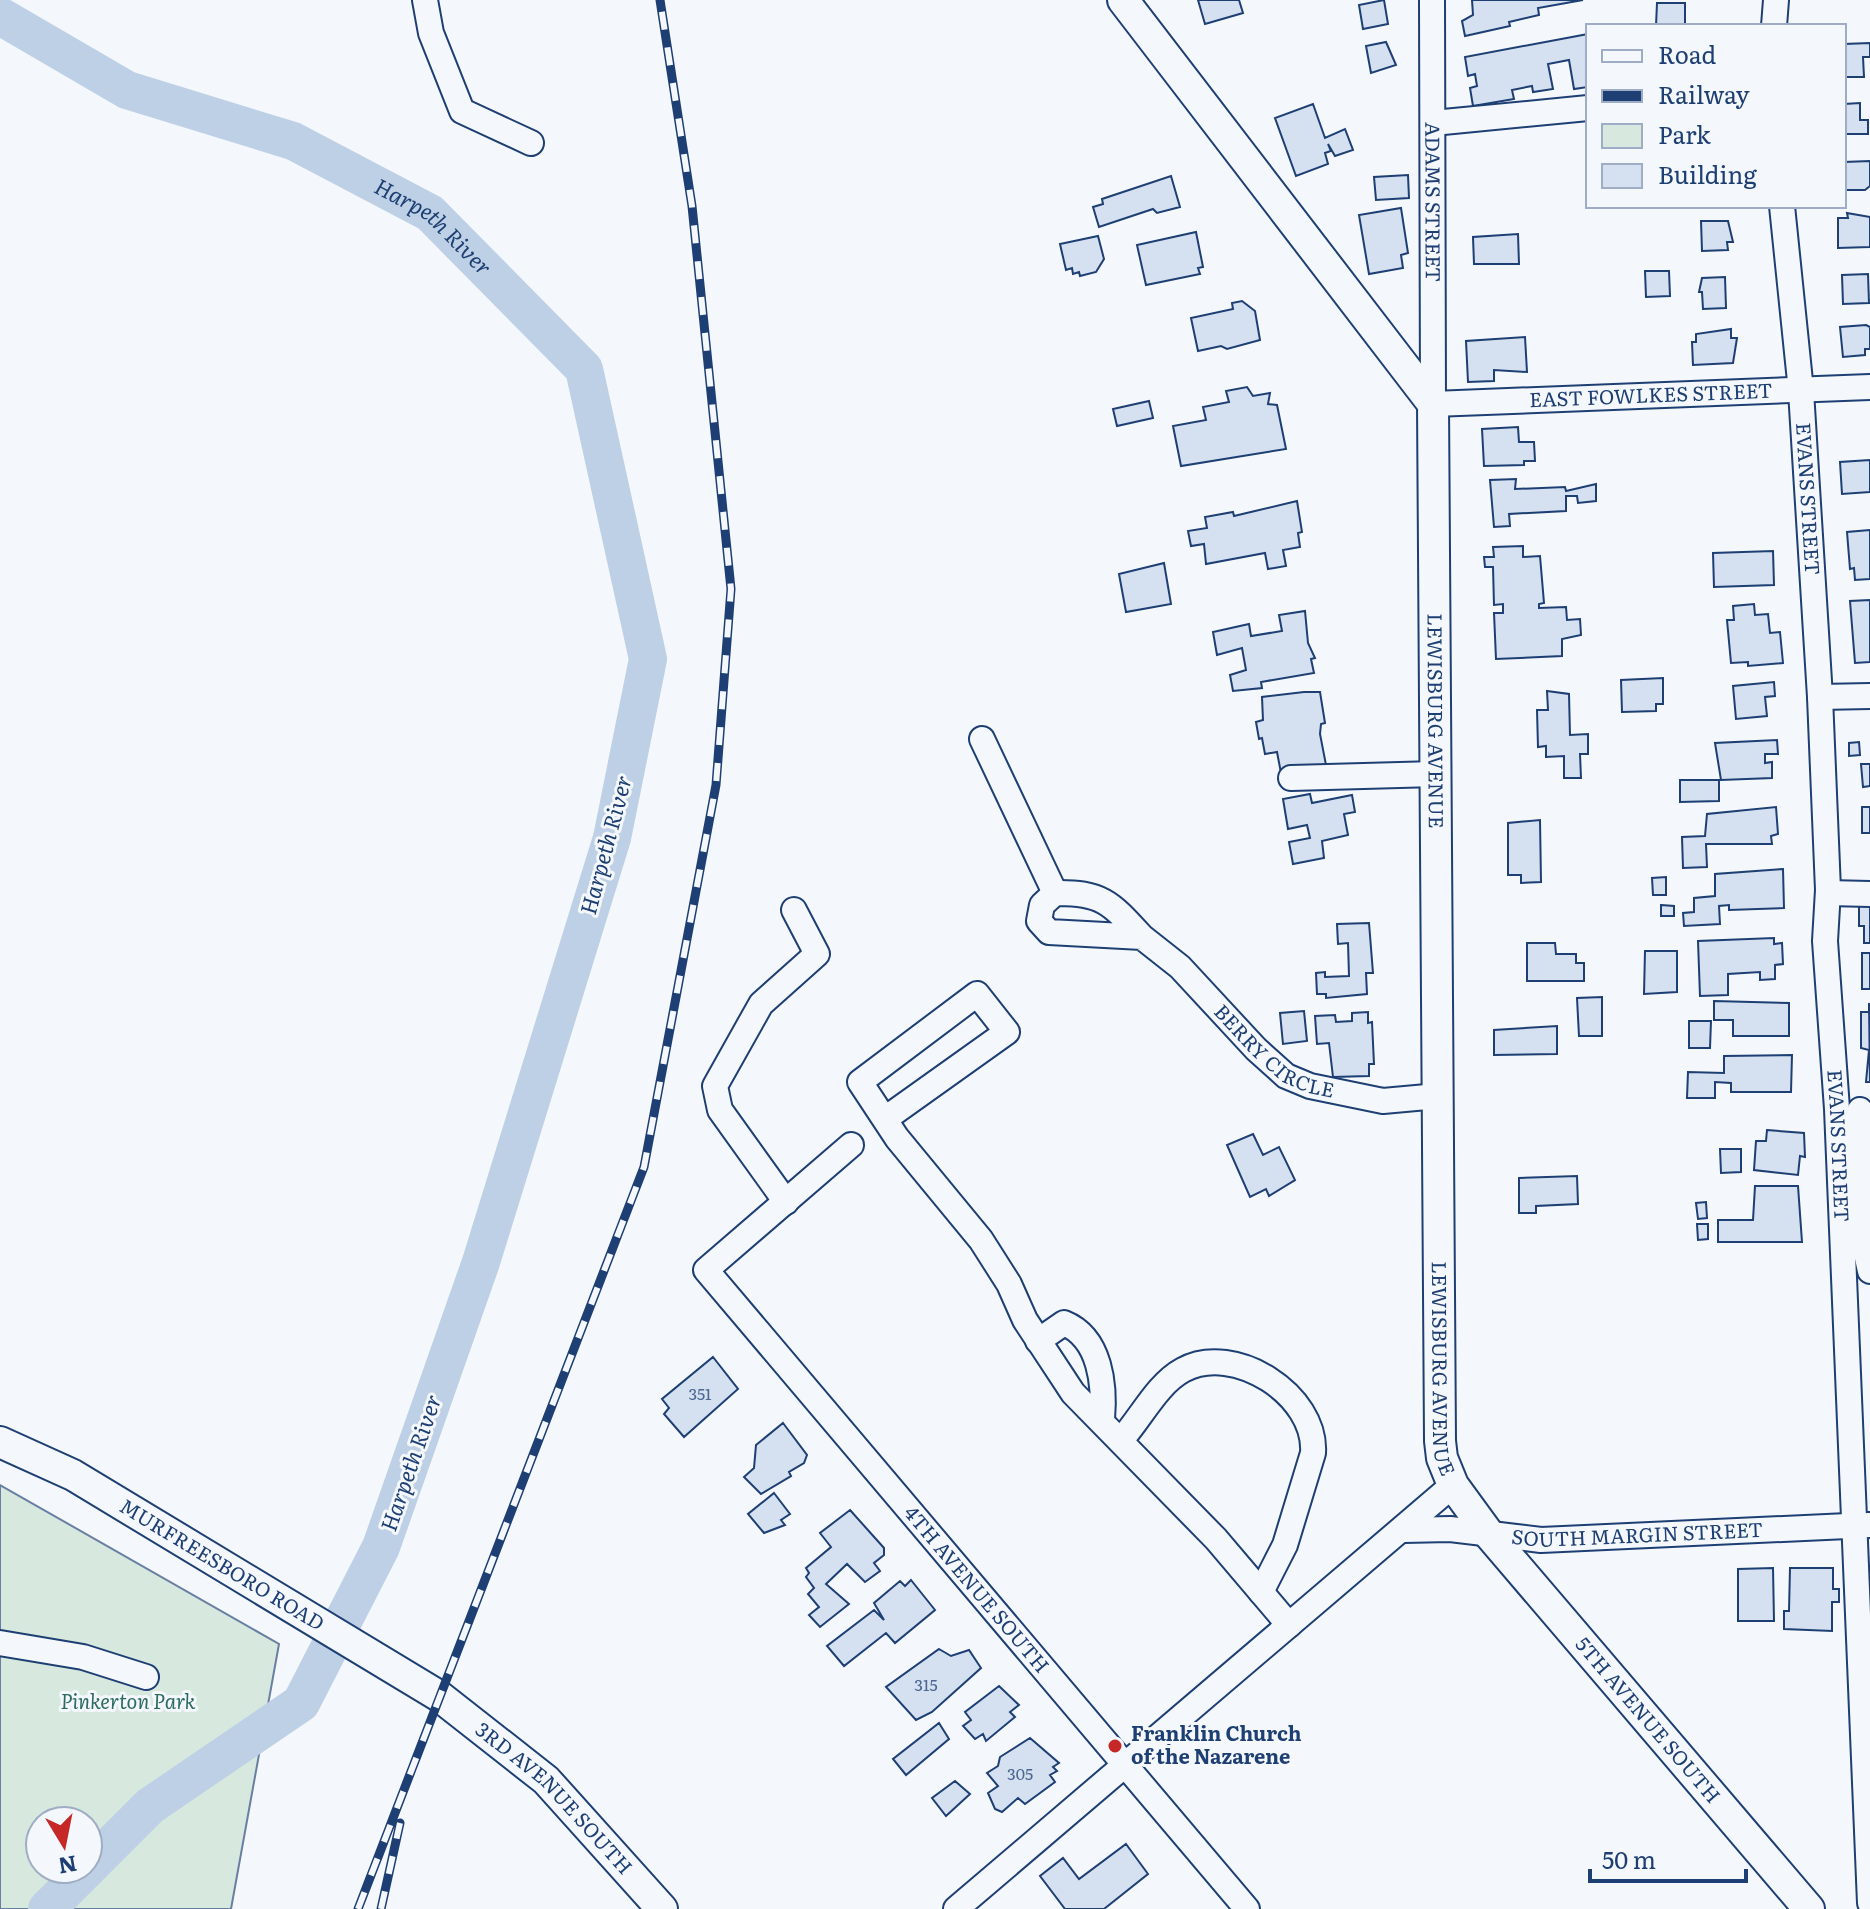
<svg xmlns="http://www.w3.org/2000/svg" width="1870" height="1909" font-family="Literata,serif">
  <rect width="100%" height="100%" fill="#f4f7fb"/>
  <path fill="#d7e8df" stroke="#687fa3" stroke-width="2" fill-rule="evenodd" d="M0 1485 279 1644 231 1909H0ZM40 1821H88V1869H40Z"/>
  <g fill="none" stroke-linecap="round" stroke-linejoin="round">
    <g stroke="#bed0e5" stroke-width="38">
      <path id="s1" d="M0 16 127 90 293 141 430 213 584 369 648 659 612 838 481 1262 381 1547 301 1703 150 1806 88 1868"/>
      <path d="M47 1909 87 1869"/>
    </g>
  </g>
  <path fill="#d5e0f0" stroke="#1d3f73" stroke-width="2" d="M1198 0H1239L1243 13 1205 24Z
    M1384 0 1388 24 1363 29 1359 5Z
    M1472 0H1583L1538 8 1539 15 1509 22 1510 26 1465 36 1462 21 1473 15Z
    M1657 3H1685V26H1656Z
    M1588 34V87L1574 89 1569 60 1548 64 1553 89 1533 92 1532 86 1512 90 1514 99 1473 106 1470 88 1477 86 1475 74 1468 76 1465 57Z
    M1386 42 1396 65 1371 73 1366 46Z
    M1870 43V57H1863L1864 77H1844V44Z
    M1860 103V120H1868V134H1844V104Z
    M1313 104 1325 138 1345 129 1353 150 1335 156 1328 144 1331 151 1325 153 1328 164 1296 176 1275 118Z
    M1870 161V186L1865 190H1844V162Z
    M1408 175 1409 198 1376 200 1374 177Z
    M1171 176 1180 207 1157 213 1153 209 1099 227 1093 207 1103 204 1102 199Z
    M1401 208 1408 253 1401 255 1403 268 1369 274 1359 215Z
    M1847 213 1870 217V247L1838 248V218H1848Z
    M1701 221H1728L1733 242H1727L1728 250 1702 251Z
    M1196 232 1203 267 1198 268 1200 274 1146 285 1137 245Z
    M1518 234 1519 264H1474L1473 237Z
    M1098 236 1104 259 1096 272 1080 276 1079 272 1073 274 1072 268 1066 270 1060 244Z
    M1645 271H1669L1670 296 1646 297Z
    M1868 274 1869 303 1843 304 1842 275Z
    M1725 277 1726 308 1703 309 1702 292H1699L1702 278Z
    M1242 301 1255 311 1260 340 1227 349 1221 346 1198 351 1191 318 1233 309 1232 303Z
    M1866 325 1870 327V349H1865V355L1843 357 1840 327Z
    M1731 329V338H1737L1733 363 1693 365 1692 342H1696V334Z
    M1525 337 1527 372 1494 370V381L1468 382 1466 341Z
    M1247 387 1253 396 1270 393 1268 404 1277 405 1286 449 1181 466 1173 426 1206 420 1203 407 1229 402 1226 391Z
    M1149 401 1153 418 1117 426 1113 409Z
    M1518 427 1519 442H1534L1535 461H1524V465L1484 466 1482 429Z
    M1870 460V492L1842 494 1840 462Z
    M1516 479 1515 489 1565 487 1566 491 1596 484V501L1578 503 1577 496H1566V511L1509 514 1510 526 1494 527 1490 480Z
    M1297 501 1302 532 1298 533 1300 547 1283 550 1286 566 1268 569 1265 553 1206 564 1204 544 1191 546 1188 531 1207 528 1205 517 1233 512 1234 516Z
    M1870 530V579L1855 580 1854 568 1850 569 1847 532Z
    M1523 546V557L1540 556 1544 603 1539 604V608L1566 607 1567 620 1580 619 1581 635 1562 639V656L1496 659 1494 613H1503V604L1494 605 1493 567H1485L1484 557H1494L1493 547Z
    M1773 551 1774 585 1714 587 1713 553Z
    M1164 563 1171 604 1126 612 1119 574Z
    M1870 600V662L1855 663 1850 601Z
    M1754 604 1755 615 1768 614 1770 633 1780 632 1783 663 1748 666V662L1731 663 1727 620H1734L1733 606Z
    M1305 611 1308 643 1315 658 1311 659 1314 673 1261 682 1262 688 1233 691 1230 675 1246 670 1242 648 1217 655 1213 632 1249 624 1251 636 1282 631 1279 615Z
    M1663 678V704H1656V711L1622 712 1621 680Z
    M1774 682 1775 696 1765 697 1767 716 1736 719 1733 686Z
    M1547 691 1569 694 1570 735 1588 734V754H1580L1581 778H1564V756L1546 757V746L1538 747 1537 710H1548Z
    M1304 692H1320L1325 723 1321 724 1320 734 1326 765 1281 773 1277 752 1265 754 1262 738 1259 739 1256 722 1263 720 1262 697Z
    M1777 740 1778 754H1765V763L1772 762V778L1721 780 1715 743Z
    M1859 742 1860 755 1849 756V743Z
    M1861 764H1870V786L1863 787Z
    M1680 780H1719V801L1680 802Z
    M1310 794 1312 803 1352 795 1355 812 1344 814 1348 835 1322 841 1324 858 1293 864 1289 842 1310 838 1307 825 1288 829 1283 799Z
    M1776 807 1778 834 1771 836 1772 844H1706L1707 867 1683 868 1682 837 1705 836 1707 814Z
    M1862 807H1870V833H1862Z
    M1540 820 1541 882 1521 883V875H1508V823Z
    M1783 869 1784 908 1729 910V905L1719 906 1720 924 1684 926 1683 913 1694 912V898L1715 896V874Z
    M1666 877V895H1653L1652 878Z
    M1859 904H1870V943H1864V926H1859Z
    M1661 905 1674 906V916H1661Z
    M1369 923 1373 973H1366L1367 994 1326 998V994H1317L1316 973 1325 972V977L1349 976 1348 943 1338 944 1337 924Z
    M1774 938V944L1782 943 1783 964 1775 965V979L1760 980V972L1728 974V995L1700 996 1698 941Z
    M1527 943H1555L1556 954H1576V963H1584V981H1527Z
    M1645 951H1677V992L1644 994Z
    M1862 953H1870V989H1862Z
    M1602 997V1036H1579L1577 998Z
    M1714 1001 1789 1003V1036H1733V1020H1714Z
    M1869 1003 1870 1082H1866L1869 1050 1861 1048V1012H1869Z
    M1304 1011 1307 1041 1283 1044 1280 1013Z
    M1368 1012V1023L1372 1022 1374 1064H1369V1076L1333 1077 1329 1043 1317 1044 1315 1016 1335 1015 1336 1022 1352 1021V1013Z
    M1689 1021H1711L1710 1048H1689Z
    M1557 1026V1054L1494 1055V1030Z
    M1792 1055 1791 1092H1731V1083L1715 1082V1098H1687L1688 1072 1724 1073V1056Z
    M1767 1130 1804 1133 1805 1157 1800 1156 1798 1175 1754 1170 1756 1141H1766Z
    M1253 1134 1263 1155 1279 1147 1295 1180 1269 1196 1266 1189 1250 1197 1227 1145Z
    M1720 1149H1741V1172L1721 1173Z
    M1577 1176 1578 1204 1536 1206V1213H1519V1178Z
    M1755 1186H1798L1802 1242H1718V1220H1753Z
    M1706 1202 1707 1218 1698 1219 1696 1203Z
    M1697 1224H1708V1239L1698 1240Z
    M713 1357 738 1389 684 1437 664 1414 669 1408 662 1399Z
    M783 1423 807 1455 804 1463 789 1472 791 1476 761 1494 744 1477 754 1468 756 1445Z
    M774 1493 790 1514 781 1520 785 1525 764 1533 748 1514Z
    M850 1510 884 1548V1555L874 1563 880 1571 865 1582 847 1564 826 1584 849 1604 820 1627 809 1615 819 1607 808 1594 814 1588 806 1577 809 1573 806 1568 831 1547 820 1533Z
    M1773 1568 1774 1621H1738V1569Z
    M1790 1568H1833V1589H1839V1602H1832V1631L1784 1629V1611H1789Z
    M911 1580 935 1610 895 1643 886 1633 844 1666 827 1646 874 1610 884 1620 874 1603 900 1581 905 1586Z
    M939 1649 951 1656 969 1650 981 1668 932 1712 916 1720 886 1687Z
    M999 1686 1019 1705 1010 1712 1015 1717 986 1741 983 1734 975 1739 963 1726 971 1720 965 1712Z
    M939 1723 949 1739 906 1775 893 1759Z
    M1030 1738 1059 1763 1053 1767 1057 1771 1050 1775 1055 1782 1025 1804 1018 1798 1002 1812 995 1809 988 1793 998 1786 987 1773 998 1766 1000 1757Z
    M955 1781 970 1794 946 1816 932 1798Z
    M1126 1844 1148 1874 1104 1909H1065L1040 1876 1063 1858 1079 1879Z"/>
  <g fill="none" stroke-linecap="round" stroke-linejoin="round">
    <defs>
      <g id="minor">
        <path d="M425 0 431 33 462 111 531 143"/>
        <path id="s2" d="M1432 0 1433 404 1870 387"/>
        <path d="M1774 26 1776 0"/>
        <path d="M1433 123 1588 108"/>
        <path id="s3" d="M1782 206 1801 391 1820 697 1828 890 1825 941 1837 1109 1870 1903"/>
        <path d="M1820 697 1870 696"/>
        <path d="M982 739 1055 893"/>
        <path d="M1291 778 1436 774"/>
        <path d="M1828 893 1870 894"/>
        <path id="s4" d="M1142 937C1111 903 1102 892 1055 893L1042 905 1039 921 1049 932 1142 937 1180 967 1256 1049 1286 1076 1310 1086 1383 1101 1438 1096"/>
        <path d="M1860 1110 1866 1253 1870 1271"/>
        <path d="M885 1119 1007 1032 977 994 860 1082 897 1138 981 1240 1009 1284 1025 1320 1073 1393 1216 1539 1289 1625"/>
        <path id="s5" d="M851 1145 706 1270 1247 1909"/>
        <path d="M786 1202 720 1110 715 1086 761 1004 817 954 794 910"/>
        <path d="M1038 1341 1064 1323C1101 1338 1105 1386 1102 1420"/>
        <path d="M1121 1440C1141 1418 1157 1384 1183 1370 1234 1342 1317 1395 1313 1453L1285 1545 1261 1592"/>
        <path id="s6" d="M1404 1530 1450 1529 1541 1540 1869 1525"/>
        <path d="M0 1643 83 1657 146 1677"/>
        <path d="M956 1909 1453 1485"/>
      </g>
      <g id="major">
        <path id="s7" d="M1123 0 1433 404 1440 1441 1442 1458 1453 1485 1488 1533 1809 1909"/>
        <path id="s8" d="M0 1442 73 1475 439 1696 546 1780 662 1909"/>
      </g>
    </defs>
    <use href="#minor" stroke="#1d3f73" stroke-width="28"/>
    <use href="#major" stroke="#1d3f73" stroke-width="34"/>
    <use href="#minor" stroke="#f4f7fb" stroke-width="24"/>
    <use href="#major" stroke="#f4f7fb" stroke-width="30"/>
    <defs>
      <path id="rail" d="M358 1909 644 1167 716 785 731 589 692 206 660 0
        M381 1909 400 1823"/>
    </defs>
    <use href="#rail" stroke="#1d3f73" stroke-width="9"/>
    <use href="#rail" stroke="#f4f7fb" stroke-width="6" stroke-dasharray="18" stroke-linecap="butt"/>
  </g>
  <circle fill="#c62828" stroke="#f4f7fb" stroke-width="3" cx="1115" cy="1746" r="8"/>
  <g text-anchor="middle" stroke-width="6" stroke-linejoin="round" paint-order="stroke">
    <g font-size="16" fill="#4b6792">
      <text x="700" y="1400">351</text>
      <text x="926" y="1691">315</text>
      <text x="1020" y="1780">305</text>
    </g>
    <g font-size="20" fill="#1d3f73" stroke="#f4f7fb">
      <text dy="7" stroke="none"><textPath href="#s2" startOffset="202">ADAMS STREET</textPath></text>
      <text dy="7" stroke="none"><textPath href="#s2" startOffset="622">EAST FOWLKES STREET</textPath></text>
      <text dy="7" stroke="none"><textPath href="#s3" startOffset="294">EVANS STREET</textPath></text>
      <text dy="7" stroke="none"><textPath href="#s7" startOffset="826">LEWISBURG AVENUE</textPath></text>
      <text dy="7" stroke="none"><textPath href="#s4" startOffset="422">BERRY CIRCLE</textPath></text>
      <text dy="7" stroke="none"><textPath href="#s3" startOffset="942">EVANS STREET</textPath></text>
      <text dy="7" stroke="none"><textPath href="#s7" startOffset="1474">LEWISBURG AVENUE</textPath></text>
      <text dy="7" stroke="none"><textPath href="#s6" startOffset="234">SOUTH MARGIN STREET</textPath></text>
      <text dy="7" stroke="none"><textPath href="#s8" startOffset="254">MURFREESBORO ROAD</textPath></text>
      <text dy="7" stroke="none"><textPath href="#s5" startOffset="610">4TH AVENUE SOUTH</textPath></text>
      <text dy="7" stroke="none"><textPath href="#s7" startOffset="1898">5TH AVENUE SOUTH</textPath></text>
      <text dy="7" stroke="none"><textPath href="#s8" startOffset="662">3RD AVENUE SOUTH</textPath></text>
    </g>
    <g font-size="20" font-style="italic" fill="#2c6c60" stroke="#f4f7fb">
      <text x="128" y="1709">Pinkerton Park</text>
    </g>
    <g font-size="20" font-weight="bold" fill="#1d3f73" stroke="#f4f7fb" text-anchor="start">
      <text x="1131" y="1741">Franklin Church<tspan x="1131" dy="23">of the Nazarene</tspan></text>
    </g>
    <g font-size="22" font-style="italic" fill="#1d3f73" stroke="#f4f7fb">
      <text dy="8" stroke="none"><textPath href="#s1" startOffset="486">Harpeth River</textPath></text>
      <text transform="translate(606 845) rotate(-75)" y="8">Harpeth River</text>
      <text transform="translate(411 1463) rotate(-71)" y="8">Harpeth River</text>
    </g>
  </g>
  <rect x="1586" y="24" width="260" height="184" fill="#f4f7fb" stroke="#9eadc5" stroke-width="2"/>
  <rect x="1602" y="50" width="40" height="12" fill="#f4f7fb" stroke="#9eadc5" stroke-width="2"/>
  <text x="1658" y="64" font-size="24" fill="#1d3f73">Road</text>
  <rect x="1602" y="90" width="40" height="12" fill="#1d3f73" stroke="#9eadc5" stroke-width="2"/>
  <text x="1658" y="104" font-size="24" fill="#1d3f73">Railway</text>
  <rect x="1602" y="124" width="40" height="24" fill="#d7e8df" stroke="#9eadc5" stroke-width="2"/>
  <text x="1658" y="144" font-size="24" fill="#1d3f73">Park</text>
  <rect x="1602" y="164" width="40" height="24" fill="#d5e0f0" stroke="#9eadc5" stroke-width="2"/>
  <text x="1658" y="184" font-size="24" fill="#1d3f73">Building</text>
  <g transform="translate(64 1845) rotate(170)"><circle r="38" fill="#f4f7fb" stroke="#9eadc5" stroke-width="2"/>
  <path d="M0-6L14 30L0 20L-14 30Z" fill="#c62828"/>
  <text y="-12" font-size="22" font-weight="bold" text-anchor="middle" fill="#1d3f73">N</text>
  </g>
  <path d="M1590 1869v12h156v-12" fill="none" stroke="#1d3f73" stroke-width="4"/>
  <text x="1602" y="1869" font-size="24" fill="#1d3f73" stroke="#f4f7fb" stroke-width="6" paint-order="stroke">50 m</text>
</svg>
